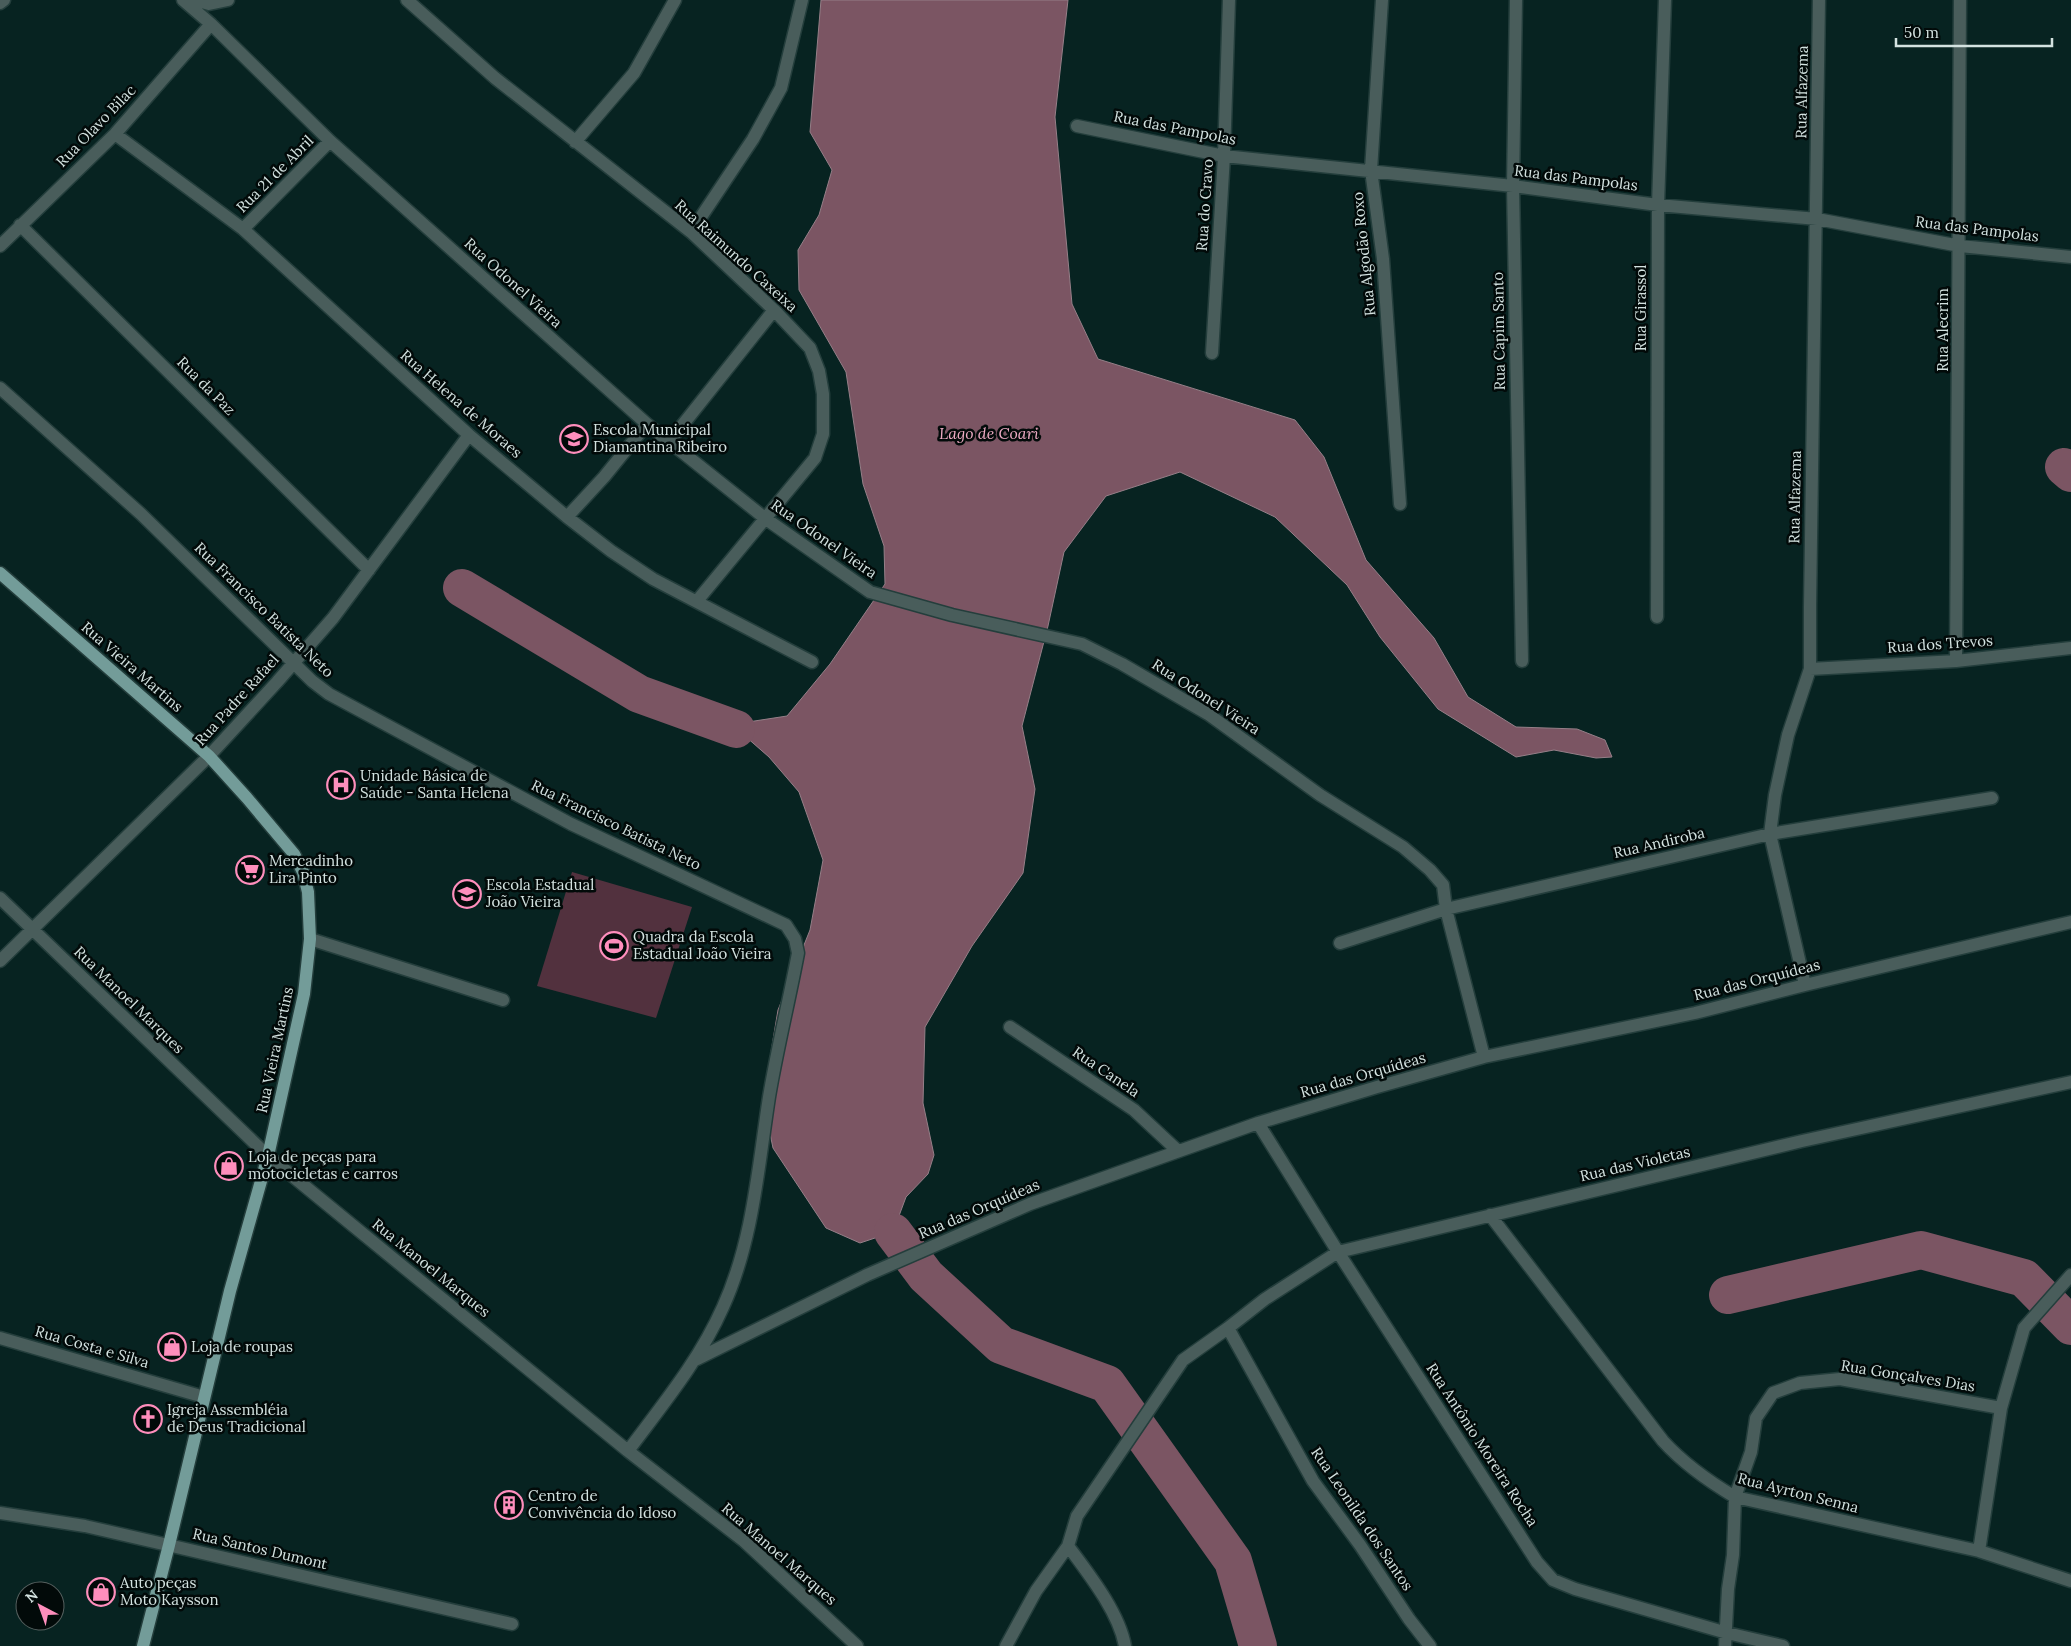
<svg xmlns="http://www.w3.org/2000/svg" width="2071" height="1646" font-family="Lora,serif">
  <rect width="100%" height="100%" fill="#072321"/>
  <path fill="#52313e" d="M572 872 692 907 656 1018 537 986Z"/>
  <path fill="#7b5563" stroke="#957f88" d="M821 0H1068L1055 117 1072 304 1098 359 1295 420 1324 457 1366 560 1434 638 1468 697 1516 727 1577 729 1605 740 1612 757 1596 758 1554 750 1516 757 1438 709 1380 637 1347 585 1275 517 1180 472 1106 496 1064 552 1048 626 1022 726 1035 789 1023 873 972 946 925 1027 923 1103 934 1155 928 1174 906 1197 893 1232 860 1243 826 1228 773 1148 763 1100 778 1010 810 930 823 860 799 792 769 757 737 729 748 722 787 716 830 664 885 584 884 546 863 484 846 372 799 290 798 250 819 215 832 170 810 132Z"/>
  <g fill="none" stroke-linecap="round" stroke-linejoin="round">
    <path stroke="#7b5563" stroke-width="38" d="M2064 467 2071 473
      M462 588 639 694 736 729
      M893 1232 926 1276 1001 1345 1107 1384 1233 1561 1258 1646
      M1728 1295 1921 1250 2024 1278 2071 1326"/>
    <defs>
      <path id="minor" d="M183 0 211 24 330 141 647 424 766 519 870 592 952 615 1082 644 1122 664 1208 714 1320 795 1403 847 1430 870 1443 885 1446 909 1484 1057
        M195 0 209 4 228 0
        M407 0 495 78 691 232 774 310 810 348 819 371 823 394V434L815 458 697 601
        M1382 0 1371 170 1383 259 1400 504
        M1516 0 1513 186 1522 661
        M0 3 4 0
        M1077 126 1224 156 1513 186 1658 205 1817 219 1960 246 2071 257
        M115 134 243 229 469 435 567 517 611 551 653 579 812 662
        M575 142 634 73 675 0
        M20 225 369 570
        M243 229 330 141
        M691 232 753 139 781 88 802 0
        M0 246 115 134 211 24
        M1212 353 1224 156 1229 0
        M0 388 141 514 312 681 329 694 571 824 786 925 795 939 798 953C789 1001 777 1049 769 1097 758 1168 753 1241 723 1307 699 1361 663 1404 628 1451
        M669 442 774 310
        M567 517 604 477 647 424
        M1657 617 1658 205 1665 0
        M1956 661 1960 0
        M1810 669 1956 661 2071 648
        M0 898 268 1156 628 1451 744 1541 857 1646
        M310 939 503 1000
        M1340 943 1446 909 1770 834 1992 798
        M0 961 209 756 277 682 333 618 469 435
        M1805 985 1770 834 1775 795 1788 735 1810 669V606L1819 0
        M1010 1027 1134 1110 1178 1151
        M1258 1123 1338 1252 1537 1562 1553 1580 1575 1589 1727 1633 1783 1646
        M1490 1215 1663 1441C1684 1464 1708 1481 1735 1497L1979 1551 2071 1581
        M1228 1328 1313 1481 1360 1545 1409 1619 1430 1646
        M0 1338 204 1397
        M697 1359 867 1275 1030 1204 1258 1123 1377 1087 1484 1057 1695 1013 1805 985 2071 922
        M0 1513 85 1526 512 1624
        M1068 1546C1088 1573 1119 1612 1125 1646
        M1979 1551 2001 1408 2024 1328 2071 1275
        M1006 1646 1036 1591 1068 1546 1077 1516 1183 1360 1228 1328 1265 1299 1338 1252 1802 1141 2071 1082
        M1725 1646 1728 1589 1733 1555 1735 1497 1751 1452 1756 1418 1773 1393 1800 1383 1840 1379 2001 1408"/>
      <path id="major" d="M0 573 209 756 247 798 294 854 303 872 308 892 310 939 304 994 268 1156 230 1291 169 1545 143 1646"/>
    </defs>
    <use href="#minor" stroke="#243e3c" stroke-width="15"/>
    <use href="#major" stroke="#243e3c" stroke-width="15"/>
    <use href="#minor" stroke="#495d5b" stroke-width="12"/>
    <use href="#major" stroke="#739c99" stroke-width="12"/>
  </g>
  <defs>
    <symbol id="school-ring" viewBox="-11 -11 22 22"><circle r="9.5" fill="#020a09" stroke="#fe8ebc" stroke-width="1.5"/><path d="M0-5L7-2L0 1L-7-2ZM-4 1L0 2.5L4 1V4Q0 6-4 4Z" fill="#fe8ebc"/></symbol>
    <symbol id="hospital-ring" viewBox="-11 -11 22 22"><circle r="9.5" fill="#020a09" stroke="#fe8ebc" stroke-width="1.5"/><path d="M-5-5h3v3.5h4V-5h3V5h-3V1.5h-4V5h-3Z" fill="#fe8ebc"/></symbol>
    <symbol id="supermarket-ring" viewBox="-11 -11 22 22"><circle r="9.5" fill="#020a09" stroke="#fe8ebc" stroke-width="1.5"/><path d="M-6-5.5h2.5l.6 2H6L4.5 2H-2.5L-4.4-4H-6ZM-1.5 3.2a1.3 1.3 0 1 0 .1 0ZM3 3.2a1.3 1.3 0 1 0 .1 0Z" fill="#fe8ebc"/></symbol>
    <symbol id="stadium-ring" viewBox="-11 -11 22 22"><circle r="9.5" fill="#020a09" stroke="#fe8ebc" stroke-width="1.5"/><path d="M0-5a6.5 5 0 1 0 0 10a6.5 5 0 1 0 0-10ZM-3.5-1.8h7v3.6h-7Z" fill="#fe8ebc"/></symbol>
    <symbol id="shop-ring" viewBox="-11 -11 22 22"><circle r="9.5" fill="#020a09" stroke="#fe8ebc" stroke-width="1.5"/><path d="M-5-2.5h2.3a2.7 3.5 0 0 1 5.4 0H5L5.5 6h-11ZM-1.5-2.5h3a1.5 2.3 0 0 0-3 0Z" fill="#fe8ebc"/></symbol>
    <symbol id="church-ring" viewBox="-11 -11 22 22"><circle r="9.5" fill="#020a09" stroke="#fe8ebc" stroke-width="1.5"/><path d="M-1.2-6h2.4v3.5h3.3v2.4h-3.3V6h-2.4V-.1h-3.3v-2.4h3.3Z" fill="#fe8ebc"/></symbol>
    <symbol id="building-ring" viewBox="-11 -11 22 22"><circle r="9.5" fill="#020a09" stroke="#fe8ebc" stroke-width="1.5"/><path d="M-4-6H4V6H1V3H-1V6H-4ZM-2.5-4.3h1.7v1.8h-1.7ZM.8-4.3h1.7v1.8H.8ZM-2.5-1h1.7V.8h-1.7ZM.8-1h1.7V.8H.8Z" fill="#fe8ebc"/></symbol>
  </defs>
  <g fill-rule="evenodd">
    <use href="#school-ring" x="558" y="423" width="32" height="32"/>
    <use href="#hospital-ring" x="325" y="769" width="32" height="32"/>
    <use href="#supermarket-ring" x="234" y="854" width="32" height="32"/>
    <use href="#school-ring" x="451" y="878" width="32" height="32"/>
    <use href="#stadium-ring" x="598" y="930" width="32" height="32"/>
    <use href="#shop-ring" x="213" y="1150" width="32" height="32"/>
    <use href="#shop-ring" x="156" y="1331" width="32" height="32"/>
    <use href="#church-ring" x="132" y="1403" width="32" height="32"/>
    <use href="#building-ring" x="493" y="1489" width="32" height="32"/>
    <use href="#shop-ring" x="85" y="1576" width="32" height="32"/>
  </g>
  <g text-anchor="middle" stroke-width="5" stroke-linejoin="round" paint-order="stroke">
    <g font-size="15" fill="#d3e2e0" stroke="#020a09">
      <text transform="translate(1802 92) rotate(-89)" y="5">Rua Alfazema</text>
      <text transform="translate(96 126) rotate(-46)" y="5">Rua Olavo Bilac</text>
      <text transform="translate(1175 128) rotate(11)" y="5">Rua das Pampolas</text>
      <text transform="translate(275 174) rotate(-45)" y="5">Rua 21 de Abril</text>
      <text transform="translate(1576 178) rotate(7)" y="5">Rua das Pampolas</text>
      <text transform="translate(1205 205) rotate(-86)" y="5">Rua do Cravo</text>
      <text transform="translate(1977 229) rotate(7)" y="5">Rua das Pampolas</text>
      <text transform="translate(1364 254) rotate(-96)" y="5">Rua Algodão Roxo</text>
      <text transform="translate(736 256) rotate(42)" y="5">Rua Raimundo Caxeixa</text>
      <text transform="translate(513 283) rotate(42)" y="5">Rua Odonel Vieira</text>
      <text transform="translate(1641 308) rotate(-90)" y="5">Rua Girassol</text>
      <text transform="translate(1943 330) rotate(-90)" y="5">Rua Alecrim</text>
      <text transform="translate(1499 331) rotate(-91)" y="5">Rua Capim Santo</text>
      <text transform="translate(206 386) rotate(45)" y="5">Rua da Paz</text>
      <text transform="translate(461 404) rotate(41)" y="5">Rua Helena de Moraes</text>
      <text transform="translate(1795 497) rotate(-89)" y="5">Rua Alfazema</text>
      <text transform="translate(824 539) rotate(35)" y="5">Rua Odonel Vieira</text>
      <text transform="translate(264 610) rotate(44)" y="5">Rua Francisco Batista Neto</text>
      <text transform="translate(1940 644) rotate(-4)" y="5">Rua dos Trevos</text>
      <text transform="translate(132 667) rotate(41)" y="5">Rua Vieira Martins</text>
      <text transform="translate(1206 697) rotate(33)" y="5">Rua Odonel Vieira</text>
      <text transform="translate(237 700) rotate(-48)" y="5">Rua Padre Rafael</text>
      <text transform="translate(616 825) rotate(26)" y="5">Rua Francisco Batista Neto</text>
      <text transform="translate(1659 843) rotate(-13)" y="5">Rua Andiroba</text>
      <text transform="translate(1757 980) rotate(-14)" y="5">Rua das Orquídeas</text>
      <text transform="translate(129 1000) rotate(44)" y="5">Rua Manoel Marques</text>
      <text transform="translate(275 1050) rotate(-78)" y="5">Rua Vieira Martins</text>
      <text transform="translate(1106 1072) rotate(34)" y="5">Rua Canela</text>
      <text transform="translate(1363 1075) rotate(-16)" y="5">Rua das Orquídeas</text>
      <text transform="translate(1635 1164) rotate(-13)" y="5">Rua das Violetas</text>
      <text transform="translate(979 1209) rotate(-23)" y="5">Rua das Orquídeas</text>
      <text transform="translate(431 1268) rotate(39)" y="5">Rua Manoel Marques</text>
      <text transform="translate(92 1347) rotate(16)" y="5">Rua Costa e Silva</text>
      <text transform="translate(1908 1376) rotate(9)" y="5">Rua Gonçalves Dias</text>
      <text transform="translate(1482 1445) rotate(57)" y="5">Rua Antônio Moreira Rocha</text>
      <text transform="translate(1798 1493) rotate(14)" y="5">Rua Ayrton Senna</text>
      <text transform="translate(1362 1519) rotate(56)" y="5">Rua Leonilda dos Santos</text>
      <text transform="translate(260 1549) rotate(13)" y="5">Rua Santos Dumont</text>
      <text transform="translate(779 1554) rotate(41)" y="5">Rua Manoel Marques</text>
    </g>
    <g font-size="15" fill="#d3e2e0" stroke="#020a09" text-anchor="start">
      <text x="593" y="435">Escola Municipal<tspan x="593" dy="17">Diamantina Ribeiro</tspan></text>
      <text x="360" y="781">Unidade Básica de<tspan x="360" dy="17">Saúde - Santa Helena</tspan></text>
      <text x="269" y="866">Mercadinho<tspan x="269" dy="17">Lira Pinto</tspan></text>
      <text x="486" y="890">Escola Estadual<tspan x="486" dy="17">João Vieira</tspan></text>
      <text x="633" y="942">Quadra da Escola<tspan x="633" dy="17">Estadual João Vieira</tspan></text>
      <text x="248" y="1162">Loja de peças para<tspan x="248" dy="17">motocicletas e carros</tspan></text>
      <text x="191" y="1352">Loja de roupas</text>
      <text x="167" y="1415">Igreja Assembléia<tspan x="167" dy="17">de Deus Tradicional</tspan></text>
      <text x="528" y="1501">Centro de<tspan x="528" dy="17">Convivência do Idoso</tspan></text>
      <text x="120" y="1588">Auto peças<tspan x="120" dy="17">Moto Kaysson</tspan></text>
    </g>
    <g font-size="16" font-style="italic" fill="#ecaac3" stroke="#020a09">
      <text x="989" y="439">Lago de Coari</text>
    </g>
  </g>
  <g transform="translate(40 1606) rotate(319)"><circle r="24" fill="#020a09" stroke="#56605f"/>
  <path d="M0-4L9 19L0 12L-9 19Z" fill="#fe8ebc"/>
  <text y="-8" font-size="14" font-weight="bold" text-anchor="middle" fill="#d3e2e0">N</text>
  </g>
  <path d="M1896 38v8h156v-8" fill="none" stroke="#d3e2e0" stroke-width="2.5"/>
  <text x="1904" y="38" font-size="15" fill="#d3e2e0" stroke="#020a09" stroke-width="4" paint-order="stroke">50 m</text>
</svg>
